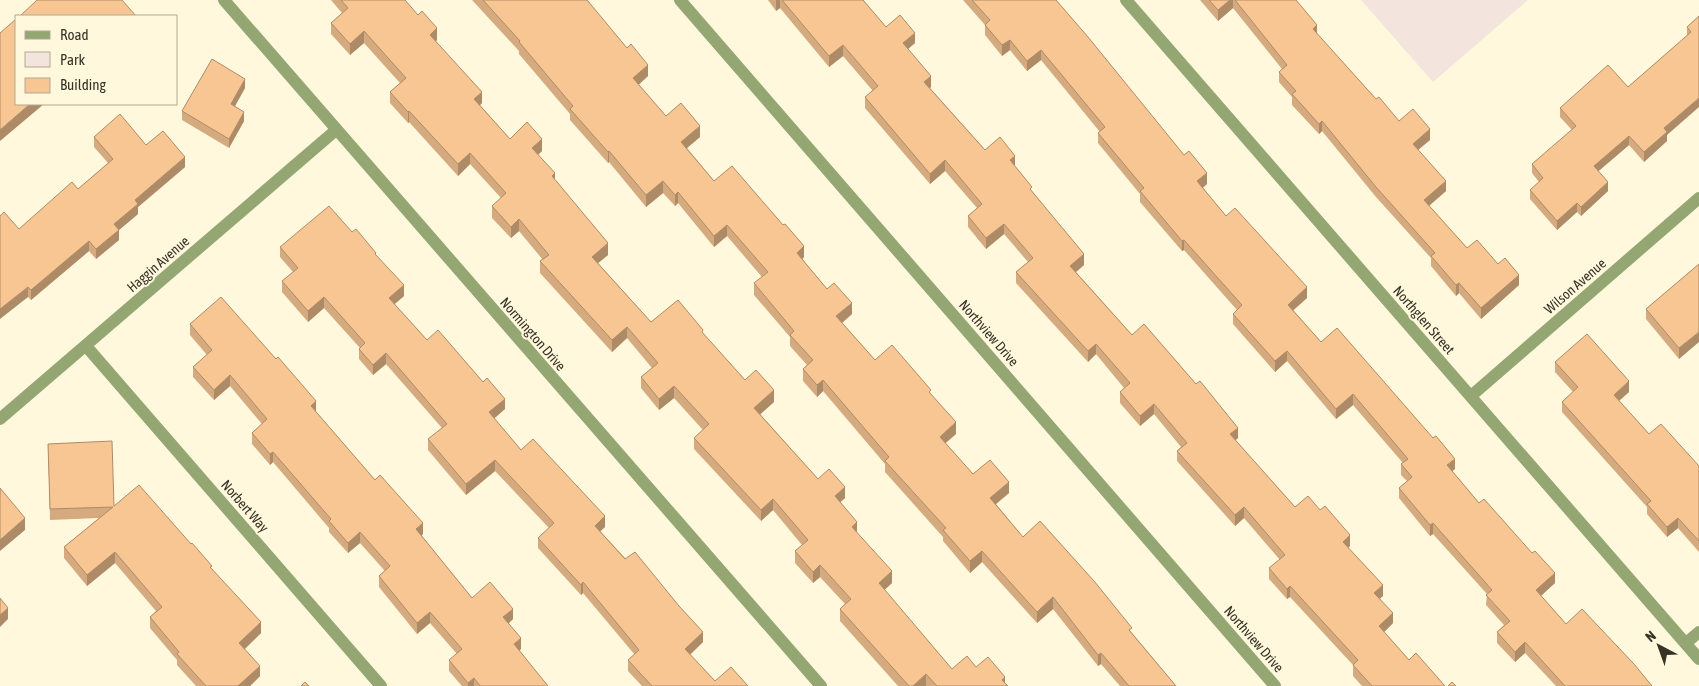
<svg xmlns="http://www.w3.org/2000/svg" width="1699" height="686" font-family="'Asap Condensed',sans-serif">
  <rect width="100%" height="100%" fill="#fff8dd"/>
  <path fill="#f4e4de" d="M1361 0H1528L1433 82Z"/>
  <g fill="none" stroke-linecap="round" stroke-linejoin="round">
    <path stroke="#94a772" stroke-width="12" d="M224 0 821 686
      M680 0 1275 686
      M1126 0 1699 659
      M86 346 381 686
      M1471 396 1699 198
      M0 419 336 130
      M1686 643 1699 632"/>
  </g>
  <path fill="#d5aa7e" d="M331 0H405L437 40 436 41 482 103 480 105 510 139 542 151 538 155 555 180 608 255 598 263 651 322 703 334 745 380 774 402 760 414 818 479 845 498 840 502 857 533 892 583 884 590 952 669 976 667 1005 683 1008 686H898L840 621V609L845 604 820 577 813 583 795 563V551L802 545 773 510 761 521 694 449V438L703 430 674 398 659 410 641 388V377L652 368 627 338 612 352 540 273V261L543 260 519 231 511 238 492 218V206L501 198 470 164 458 176 409 122 408 123 390 103V92L400 83 364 43 350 55 331 34V23L342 13Z
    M472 0H587L648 76 638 85 666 116 700 137 687 148 714 181 804 257 802 259 827 289 852 314 842 323 875 360 931 394 956 434 945 443 973 474 1009 493 996 504 1023 537 1132 633 1176 686H1120L1101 664 1098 666 1053 609 1037 623 982 562 970 573 943 541V537L885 472V464L823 391 817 397 803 381V369L807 365 790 346V337L754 295V283L762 277 727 236 714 247 678 203 675 206 663 193 646 207 609 162 608 163 570 120V114L519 54V51Z
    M768 0H863L886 27 915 43 908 49 931 87 930 88 985 150 1015 167 1084 265 1076 272 1132 335 1238 438 1235 440 1295 507 1350 546 1348 548 1383 596 1380 598 1393 623 1384 632 1409 660 1445 686H1362L1353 676V665L1290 597 1287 599 1269 579V568L1280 560 1244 518 1235 526 1177 461V451L1181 447 1154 414 1140 426 1120 403V392L1124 388 1096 354 1088 362 1016 283V272L1028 262 1004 234 986 249 968 227V216L977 208 945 171 930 184 865 108V97L873 91 843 56 829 67 780 8 776 11Z
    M963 0H1056L1207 184 1203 188 1226 216 1307 298 1293 310 1321 342 1455 469 1452 471 1479 503 1555 583 1541 596 1566 624 1652 686H1556L1525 653 1515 662 1497 643V632L1504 625 1486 605 1487 594 1433 534 1430 536 1399 498V488L1407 481 1401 475V464L1403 463 1353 405 1336 419 1287 361 1275 372 1233 324V314L1237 310 1184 250 1182 251 1140 202V194L1098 143V133L1100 132 1041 60 1027 71 1010 50 1002 56 985 35V25Z
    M1200 0H1296L1317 34 1376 99 1399 121 1430 140 1418 150 1446 191 1429 206 1467 248 1498 264 1519 285 1481 319 1459 293 1456 296 1431 266V258L1376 197 1322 131 1319 134 1292 105V97L1279 82V72L1282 69 1233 8 1218 21Z
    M1699 16 1667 135V141L1644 162 1629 145 1598 171 1608 191 1581 216 1577 212 1557 230 1530 199V190L1539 182 1532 173V164L1572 130 1560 117V108L1628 87 1687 36V27Z
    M245 88 235 106 244 121 229 148 182 120V111Z
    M94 137 146 145 185 167 138 207V214L119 230V240L96 259 89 251 31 300 28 297 19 229 78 189 108 163 94 147Z
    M352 232 376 256 404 296 394 304 427 340 505 409 494 418 521 450 605 527 600 531 703 642 690 655 715 681 748 686H642L628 671V660L635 655 583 593 581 595 538 548V538L549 528 495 471 466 495 428 450V439L442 428 386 364 373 375 359 359V349L360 348 324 308 308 322 282 292V281L293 272 280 257V247Z
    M1699 264 1679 359 1646 319V309Z
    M190 324 316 412 375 480 423 534 421 535 472 598 513 619 508 624 521 649 519 651 548 686H462L449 671V660L457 654 430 623 417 634 379 587V576L385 571 360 543 348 553 329 532V528L273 462 270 465 252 444V433L262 424 230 386 214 400 193 377V367L207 355 190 335Z
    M1555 362 1629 392 1619 401 1649 434 1699 466V552L1678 528 1667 537 1647 514V507L1562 412V402L1573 392 1555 372Z
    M48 444 114 506 212 569 261 633 245 649 260 676 250 686H196L177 665V660L150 628V617L156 611 115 563 87 586 64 558V547L99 518 50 520Z"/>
  <path fill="#ae8b67" d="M776 0H780V8L776 11Z
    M1230 0H1233V8L1218 21V10Z
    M1317 25V36L1313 29Z
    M437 28V40L430 46V35Z
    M364 31V43L350 55V44Z
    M915 33V43L903 53V43Z
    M1010 40V50L1002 56V45Z
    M843 45V56L829 67V56Z
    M1041 50V60L1027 71V61Z
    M648 65V76L633 90V78Z
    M931 76V87L924 92V82Z
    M245 79V88L231 113V104Z
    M482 92V103L474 111V99Z
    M1699 98V107L1667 135V141L1644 162V152L1664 128Z
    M30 104H44L0 141V130Z
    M409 111V122L408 123V112Z
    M244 112V121L229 148V139Z
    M1322 121V131L1319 134V124Z
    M700 126V137L681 153V142Z
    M1430 129V140L1413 154V144Z
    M1629 136V145L1594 175V166Z
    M542 139V151L532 160V148Z
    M609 151V162L608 163V152Z
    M470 153V164L458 176V164Z
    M1015 156V167L1010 160Z
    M185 157V167L138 207V214L119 230V240L96 259V249L114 224 135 200Z
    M945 160V171L930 184V174Z
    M555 173V185L552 176Z
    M1207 173V184L1197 192V181Z
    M663 181V193L646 207V195Z
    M1446 181V191L1424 210V200Z
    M1608 182V191L1581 216V207Z
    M678 192V203L675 206V195Z
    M1577 203V212L1557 230V221Z
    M519 219V231L511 238V227Z
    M1004 224V234L986 249V238Z
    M727 225V236L714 247V236Z
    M1184 240V250L1182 251V241Z
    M89 241V251L31 300V290Z
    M608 243V255L592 268V257Z
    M804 246V257L797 264V253Z
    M1084 254V265L1070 277V266Z
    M1519 275V285L1481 319V308Z
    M1459 283V293L1456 296V285Z
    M404 285V296L389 309V298Z
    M28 287V297L0 319V309Z
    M1307 287V298L1288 315V305Z
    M324 297V308L308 322V311Z
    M852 303V314L836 328V316Z
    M627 327V338L612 352V340Z
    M1699 332V342L1679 359V348Z
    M1096 344V354L1088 362V351Z
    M1287 351V361L1275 372V361Z
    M386 353V364L373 375V365Z
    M230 375V386L214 400V390Z
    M823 380V391L817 397V385Z
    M1629 381V392L1614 405V395Z
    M674 386V398L659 410V399Z
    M774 390V402L754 420V408Z
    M1353 394V405L1336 419V409Z
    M505 399V409L489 423V412Z
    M316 401V412L311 406Z
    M1154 404V414L1140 426V416Z
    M956 422V434L940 448V437Z
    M1238 428V438L1230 445V434Z
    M273 452V462L270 465V454Z
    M1455 459V469L1447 475V465Z
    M495 460V471L466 495V484Z
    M1009 482V493L990 509V498Z
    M845 487V498L835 507V496Z
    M773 499V510L761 521V510Z
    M1244 507V518L1235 526V515Z
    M605 516V527L595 536V526Z
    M25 518V530L0 551V540Z
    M1678 518V528L1667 537V527Z
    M857 522V534L852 527Z
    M423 523V534L416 540V529Z
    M1433 523V534L1430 536V525Z
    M360 532V543L348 553V543Z
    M1350 535V546L1343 552V542Z
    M982 551V562L970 573V561Z
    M115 552V563L87 586V575Z
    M820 565V577L813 583V572Z
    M892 571V583L879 595V583Z
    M1555 573V583L1536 600V590Z
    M583 582V593L581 595V585Z
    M1383 585V596L1374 603V593Z
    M1290 586V597L1287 599V589Z
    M1053 597V609L1037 623V612Z
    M8 608V619L0 627V615Z
    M513 609V619L503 628V617Z
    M430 612V623L417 634V623Z
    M1393 613V623L1379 637V626Z
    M261 622V633L239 654V643Z
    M703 632V642L685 659V649Z
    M521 638V649L514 655V644Z
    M1525 642V653L1515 662V652Z
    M1101 653V664L1098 666V655Z
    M260 666V676L250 686H238Z
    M926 674V686H913Z
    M1005 677V686L1002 680Z
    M474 678V686H468V683Z"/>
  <path fill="#f8c693" stroke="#ae8b67" d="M37 0H122L136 16H20Z
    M341 0H405L418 15 422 11 437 28 430 35 482 92 474 99 510 139 527 122 542 139 532 148 555 173 552 176 608 243 592 257 651 322 678 300 703 330 702 332 745 380 756 370 774 390 754 408 818 479 829 469 845 487 835 496 857 522 852 527 892 571 879 583 952 669 967 656 976 667 988 657 1005 677 1002 680 1008 686H937L926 674 913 686H909L840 609 851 599 820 565 813 572 795 551 808 540 773 499 761 510 694 438 709 424 674 386 659 399 641 377 658 363 627 327 612 340 540 261 549 255 519 219 511 227 492 206 506 193 470 153 458 164 409 111 408 112 390 92 406 78 364 31 350 44 331 23 348 8Z
    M483 0H587L627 48 631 44 648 65 633 78 666 116 681 103 700 126 681 142 714 181 732 166 783 225 785 224 804 246 797 253 827 289 834 283 852 303 836 316 875 360 892 345 931 390 929 392 956 422 940 437 973 474 990 460 1009 482 990 498 1023 537 1040 521 1094 581 1132 628 1129 630 1176 686H1129L1101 653 1098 655 1053 597 1037 612 982 551 970 561 943 530 946 528 885 461 889 457 823 380 817 385 803 369 813 360 790 335 794 331 754 283 768 272 727 225 714 236 678 192 675 195 663 181 646 195 609 151 608 152 570 109 573 106 519 42 520 41Z
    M782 0H863L886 27 900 15 915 33 903 43 931 76 924 82 985 150 1000 137 1015 156 1010 160 1032 187 1030 189 1084 254 1070 266 1132 335 1144 324 1196 384 1200 381 1238 428 1230 434 1295 507 1308 496 1320 510 1325 506 1350 535 1343 542 1383 585 1374 593 1393 613 1379 626 1409 660 1416 653 1445 686H1372L1353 665 1358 660 1290 586 1287 589 1269 568 1285 555 1244 507 1235 515 1177 451 1187 443 1154 404 1140 416 1120 392 1130 383 1096 344 1088 351 1016 272 1033 258 1004 224 986 238 968 216 982 204 945 160 930 174 865 97 878 86 843 45 829 56Z
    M972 0H1056L1088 37 1184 155 1189 151 1207 173 1197 181 1226 216 1235 208 1307 287 1288 305 1321 342 1337 328 1433 438 1436 436 1455 459 1447 465 1479 503 1484 499 1532 553 1535 551 1555 573 1536 590 1566 624 1582 609 1634 664 1652 686H1565L1525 642 1515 652 1497 632 1510 621 1486 595 1492 590 1433 523 1430 525 1399 488 1412 477 1401 464 1408 459 1353 394 1336 409 1287 351 1275 361 1233 314 1242 305 1184 240 1182 241 1140 191 1144 188 1098 133 1105 127 1041 50 1027 61 1010 40 1002 45 985 25 990 20Z
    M1209 0H1230L1218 10Z
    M1235 0H1296L1317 25 1313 29 1376 99 1379 97 1399 121 1413 109 1430 129 1413 144 1446 181 1424 200 1467 248 1477 240 1498 264 1505 258 1519 275 1481 308 1459 283 1456 285 1431 256 1435 253 1376 187 1322 121 1319 124 1292 94 1296 91 1279 72 1287 65Z
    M1699 16V98L1664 128 1667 132 1644 152 1629 136 1594 166 1608 182 1581 207 1577 203 1557 221 1530 190 1543 178 1532 164 1576 126 1560 108 1608 65 1628 87 1691 32 1687 27Z
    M16 19V104H30L0 130V33Z
    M212 59 245 79 231 104 244 112 229 139 182 111Z
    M120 114 146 145 163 131 185 157 135 200 138 204 114 224 119 230 96 249 89 241 31 290 28 287 0 309V216L4 212 19 229 72 182 78 189 113 159 94 137Z
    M329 206 352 232 356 229 376 253 375 254 404 285 389 298 427 340 438 330 483 382 487 378 505 399 489 412 521 450 533 439 605 516 595 526 625 559 635 552 679 606 703 632 685 649 715 681 731 667 748 686H652L628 660 639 650 583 582 581 585 538 538 554 523 495 460 466 484 428 439 447 424 386 353 373 365 359 349 365 343 324 297 308 311 282 281 298 268 280 247Z
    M1699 264V332L1679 348 1646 309Z
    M221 297 276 359 278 357 316 401 311 406 375 480 380 475 423 523 416 529 472 598 490 582 513 609 503 617 521 638 514 644 548 686H480L474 678 468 683 449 660 462 649 430 612 417 623 379 576 390 566 360 532 348 543 329 521 331 519 273 452 270 454 252 433 267 419 230 375 214 390 193 367 212 350 190 324Z
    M1587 334 1629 381 1614 395 1649 434 1661 424 1699 466V541L1678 518 1667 527 1647 504 1651 501 1562 402 1578 387 1555 362Z
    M112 441 114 506 139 485 191 544 192 543 212 566 210 567 261 622 239 643 260 666 238 686H206L177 654 179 652 150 617 162 607 115 552 87 575 64 547 113 507 50 509 48 444Z
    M0 488 25 518 0 540Z
    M0 598 8 608 0 615Z
    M305 682 309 686H301Z
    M1452 682 1456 686H1448Z"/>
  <g text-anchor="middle" stroke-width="4" stroke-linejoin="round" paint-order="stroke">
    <g font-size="14" fill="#363326" stroke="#fff8dd">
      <text transform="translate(158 264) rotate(-41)" y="5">Haggin Avenue</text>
      <text transform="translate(1575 286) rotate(-41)" y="5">Wilson Avenue</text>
      <text transform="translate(1424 320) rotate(49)" y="5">Northglen Street</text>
      <text transform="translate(989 333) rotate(49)" y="5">Northview Drive</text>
      <text transform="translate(533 334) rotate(49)" y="5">Normington Drive</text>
      <text transform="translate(245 506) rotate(49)" y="5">Norbert Way</text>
      <text transform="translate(1254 639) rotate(49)" y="5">Northview Drive</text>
    </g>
  </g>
  <rect x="15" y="15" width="162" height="90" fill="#fff8dd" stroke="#afa994"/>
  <rect x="25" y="31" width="25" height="8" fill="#94a772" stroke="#afa994"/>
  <text x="60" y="40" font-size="15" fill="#363326">Road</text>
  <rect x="25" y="52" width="25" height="15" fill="#f4e4de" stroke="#afa994"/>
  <text x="60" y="65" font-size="15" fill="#363326">Park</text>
  <rect x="25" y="78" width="25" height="15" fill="#f8c693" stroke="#afa994"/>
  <text x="60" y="90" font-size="15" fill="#363326">Building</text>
  <g transform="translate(1659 646) rotate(319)" stroke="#fff8dd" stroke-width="4" paint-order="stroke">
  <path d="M0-4L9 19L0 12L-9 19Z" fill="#363326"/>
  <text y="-8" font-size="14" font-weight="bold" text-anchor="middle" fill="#363326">N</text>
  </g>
</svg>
